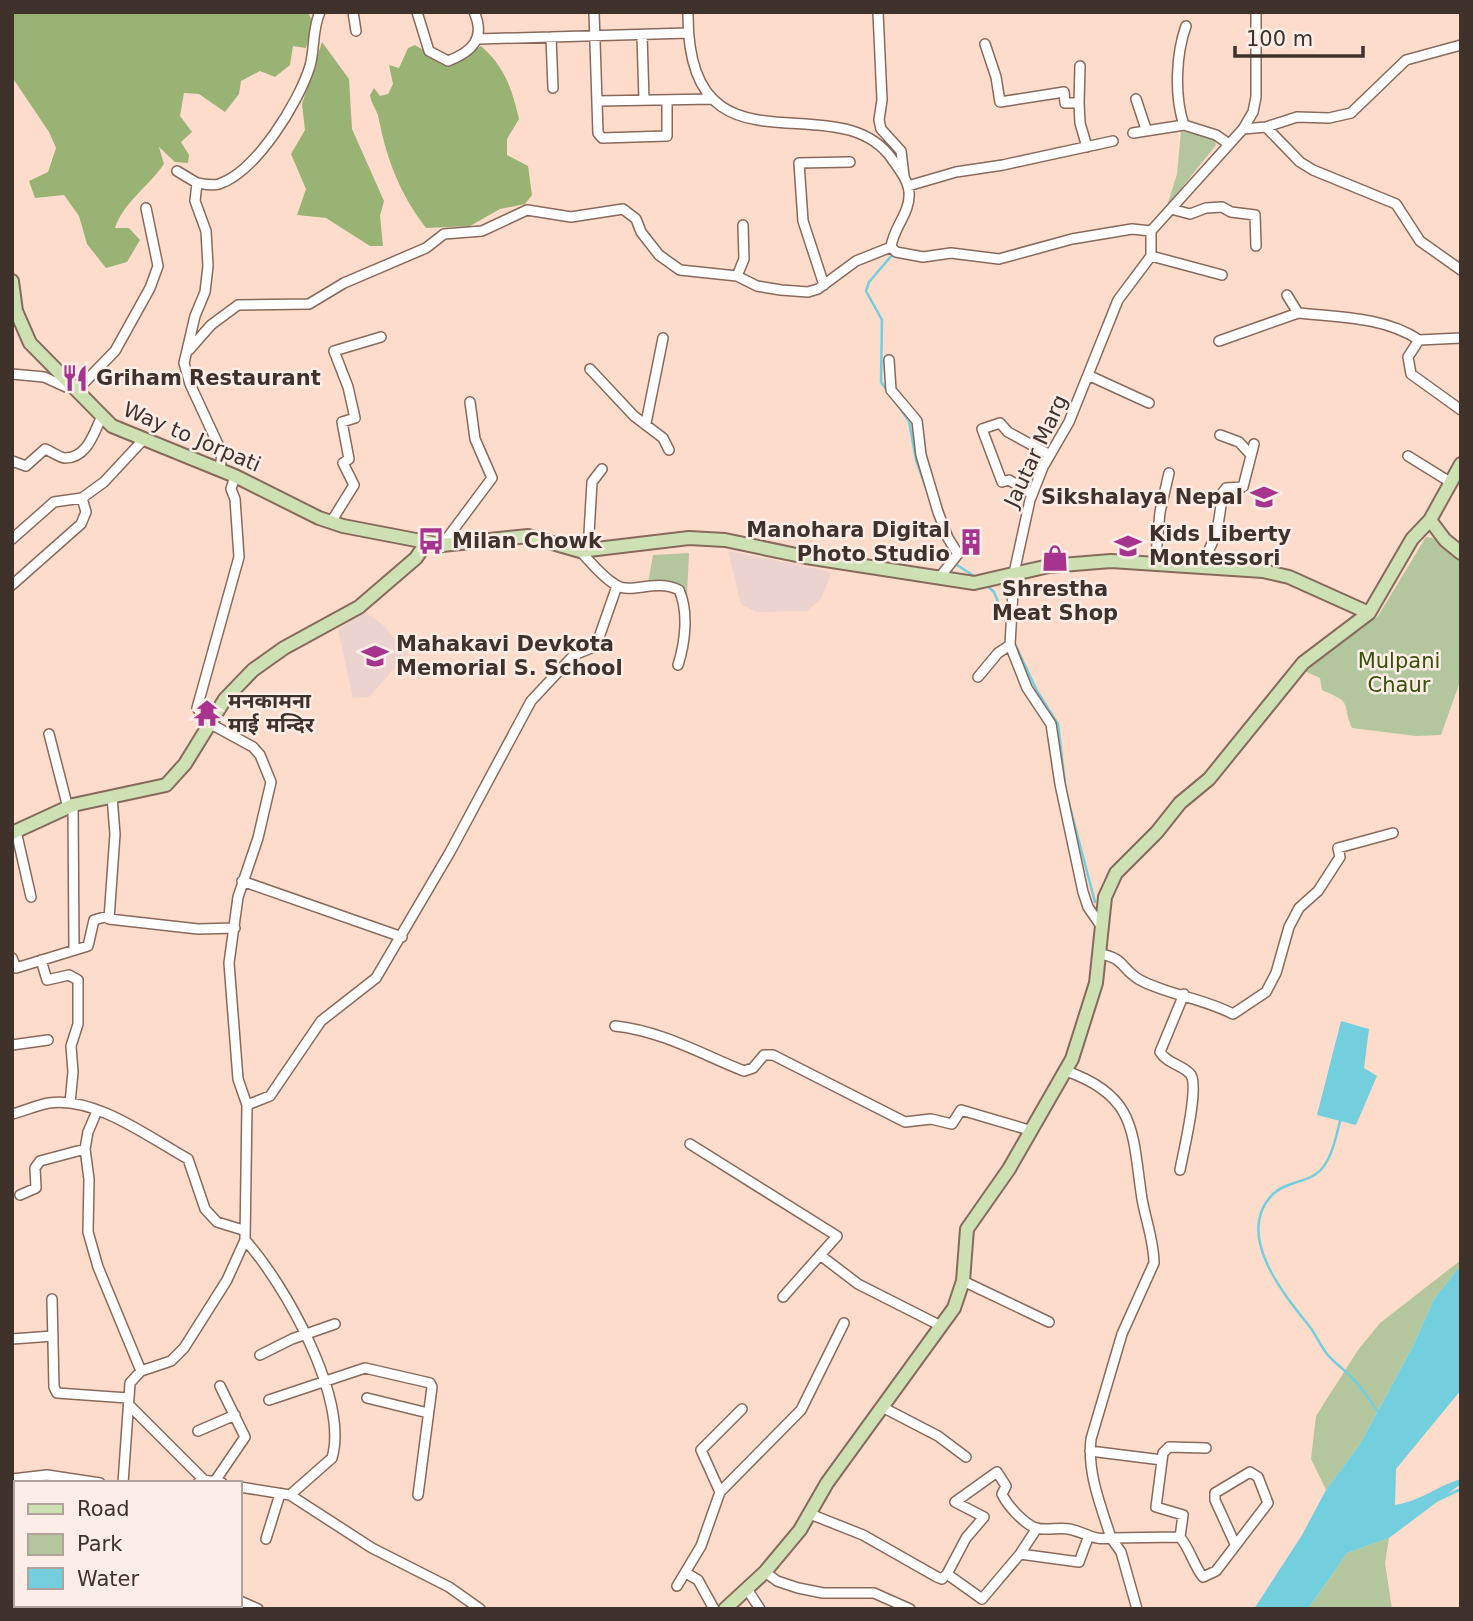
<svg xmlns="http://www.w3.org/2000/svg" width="1473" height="1621" font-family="'DejaVu Sans','Noto Sans Devanagari',sans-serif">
  <rect width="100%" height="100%" fill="#fddccb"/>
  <path fill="#edd3cf" d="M728 551 832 572 821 599 807 611 756 612 741 604Z
    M364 611 383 625 408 653 369 697 353 698 338 630Z"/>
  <path fill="#b4c69d" d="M1181 131 1214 138 1216 145 1167 206 1177 174Z
    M1426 537 1433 538 1461 561V679L1441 735 1416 736 1352 728C1341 701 1354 704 1322 690L1320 678 1302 670 1335 643 1378 616Z
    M689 553 687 595 647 588 653 555Z
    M1461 1260V1265L1434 1299 1413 1346 1360 1444 1326 1490 1311 1459 1316 1416 1358 1350 1380 1323Z
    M1389 1538 1385 1563 1392 1609H1308L1347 1553Z"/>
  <path fill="#99b374" d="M12 12H308L313 23 306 48 293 46 290 65 275 77 260 71 241 81 239 94 225 112 199 94 184 93 180 116 192 132 181 142 189 155 188 163 175 162 159 147 164 164C149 186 123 203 115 228H129L140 240 127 262 106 268 87 244 79 216 64 195 35 198 29 181 48 172 56 148 49 132 12 77Z
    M322 42 349 79 352 129 384 201 380 216 383 246H370L326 218 297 215 306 189 291 154 305 130 302 104Z
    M415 45 450 66 481 46C505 67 512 89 519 119L507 139V155L528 166 532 195 525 204 500 209 470 226 426 228C400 194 387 160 379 120 378 111 371 104 370 95L374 88 380 96 388 94 393 84 389 65 399 68 408 48Z"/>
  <path fill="#73cfde" d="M1341 1021 1369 1029 1364 1068 1377 1076 1356 1125 1317 1115Z
    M1461 1265V1390L1396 1469 1395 1505C1423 1500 1435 1487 1461 1479V1484L1389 1538 1347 1553 1308 1609H1254L1302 1535 1326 1490 1360 1444 1413 1346 1434 1299Z"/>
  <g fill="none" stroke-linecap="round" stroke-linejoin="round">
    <path stroke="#73cfde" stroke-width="2.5" d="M893 254 869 282 866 291 882 320 881 382 909 421 916 460 951 557
      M954 563 977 578
      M985 584 994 592 1008 626
      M1014 642 1037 691 1058 724 1066 792 1095 902
      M1340 1121C1336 1137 1331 1164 1316 1174 1303 1183 1286 1182 1273 1194 1233 1234 1285 1296 1310 1327 1316 1335 1320 1345 1327 1354 1335 1364 1346 1370 1354 1380 1364 1390 1371 1403 1380 1414
      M1438 1500 1461 1489"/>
    <defs>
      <path id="street" d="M353 12 356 31
        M417 12 429 51 448 61C472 52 486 38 474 12
        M594 12 598 133 602 138 667 136V100
        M688 12C686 187 837 80 892 159 899 169 908 180 909 192 911 212 893 228 891 247
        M878 12 882 100 879 120 881 129 901 151 904 176
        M1186 26C1176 54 1174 96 1184 125L1216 135 1229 144
        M642 35 644 100
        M551 37 553 88
        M478 39 688 33
        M985 44 996 77 1000 102 1064 92 1065 103H1079L1080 123 1087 147
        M1136 99 1146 129
        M597 101 713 99
        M1079 103 1080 66
        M1266 127 1300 162 1313 170 1396 204 1420 241 1461 270
        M1243 129 1266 127 1297 117 1329 118 1351 113 1406 60 1461 45
        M1133 133 1184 125
        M177 171 197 183
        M908 186 956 172 1003 165 1113 141
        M1171 209 1190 214 1206 208 1222 207 1231 212 1255 215 1256 246
        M1151 256 1222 275
        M737 276 744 259 743 225
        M824 285 803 221 799 163 850 162
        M1287 295 1298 313C1338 317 1385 317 1419 340L1408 357 1411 374 1461 410
        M1419 340 1461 338
        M1219 341 1298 313
        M189 350 211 325 238 305 309 304 344 283 426 248 444 234 482 231 527 210 571 217 623 209 636 219 641 232 659 255 680 270 737 276 757 286 781 290 808 292 818 289 856 261 891 247 896 252 923 257 951 253 999 259 1072 239 1132 229 1151 231
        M889 360 891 390 917 421 921 455 938 512 948 538 958 554 939 578
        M590 369 634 416 663 438 669 450
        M12 374 44 377 66 387 72 386
        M1090 376 1149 403
        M76 391 115 351 150 288 158 266 146 208
        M646 423 663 338
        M1220 435 1239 442 1251 455
        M1408 456 1450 482
        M12 461 26 466 45 449C51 451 60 458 65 458 87 458 94 433 101 418
        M220 470 222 453 190 384 184 363 195 316 205 292 208 266 206 231 195 201 197 183C204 184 212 186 219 184 256 172 299 102 310 66 315 48 312 29 320 12
        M1032 494 1009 480 1002 482 982 429 1000 423 1008 432 1050 455
        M331 522 354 485 343 463 349 459 342 422 355 418 348 387 334 351 381 337
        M12 539 54 502 82 498 104 482 144 439
        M442 545 492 478 475 439 470 402
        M580 551C591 562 602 577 616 585 632 595 655 578 679 590 689 612 685 643 678 665
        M588 551 592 482 602 469
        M1155 565 1160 512 1169 473
        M1201 568 1217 532 1223 492 1226 488 1243 487 1254 444
        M12 585 81 524 86 512 82 498
        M978 677 998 653 1010 645
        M49 734 68 808
        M112 796 115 834 109 919 198 929 235 928
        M73 805 74 950
        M16 831 31 897
        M242 881 402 937
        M1101 926 1088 907 1083 892 1060 784 1051 724 1027 688 1010 645 1014 573 1030 500 1043 467 1069 422 1118 300 1151 256V231L1243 129 1253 112 1256 97V12
        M1100 954C1125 958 1121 969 1140 980 1168 995 1203 998 1233 1014L1266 992 1276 973 1289 927 1299 908 1318 891 1340 857 1338 848 1393 833
        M12 958 16 968 88 946 94 920 108 916
        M41 960 47 980 69 975 78 980V1024L71 1046 73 1072 70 1103
        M615 1026C662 1031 701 1054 744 1071L753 1068 764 1055H773L905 1122 931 1119 952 1124 961 1110 1029 1130
        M12 1045 48 1040
        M1066 1071C1138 1096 1132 1134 1142 1199 1146 1221 1154 1242 1154 1263L1122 1334 1091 1439C1087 1473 1101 1506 1111 1538L1180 1537C1190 1549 1194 1566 1203 1577L1216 1571 1268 1503 1258 1477 1250 1472 1215 1493V1500L1235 1544
        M247 1105 270 1096 321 1021 376 978 450 852 531 701 574 655 596 646 617 586
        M97 1111 88 1132 85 1149 89 1179 88 1232 98 1267 141 1371
        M12 1114C24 1111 37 1105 49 1103 95 1096 150 1138 188 1159L205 1209 217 1222 243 1230
        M690 1144 837 1236 783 1297
        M1180 1170C1183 1153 1199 1089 1191 1075 1184 1065 1167 1064 1160 1052L1184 994
        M20 1195 36 1188 35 1168 40 1161 85 1149
        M245 1240C285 1284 349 1399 332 1458L290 1495
        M820 1255 858 1284 941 1326
        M963 1281 1049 1322
        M52 1299 54 1387 57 1393 128 1398
        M12 1339 53 1336
        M260 1355 292 1339 335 1324
        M367 1398 428 1413
        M269 1400 365 1368 430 1383 432 1387 418 1495
        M129 1405 204 1480
        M884 1408 938 1436 966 1457
        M198 1431 235 1415
        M1090 1451 1162 1460
        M12 1479 47 1475 100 1483
        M215 1481 245 1437 220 1386
        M123 1483 130 1383 141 1371 171 1361 184 1348 227 1280 245 1240 247 1105 238 1079 229 963 238 897 258 838 271 782 260 755 253 747 209 723 197 708 239 557 235 499 231 489 235 476
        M198 1483 204 1480 222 1483
        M240 1487 290 1495 372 1548 449 1587 480 1609
        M720 1492 701 1450 742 1409
        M810 1514 863 1535 937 1577 942 1579 947 1574 982 1599 1020 1554
        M1037 1528 1020 1554 1079 1562 1088 1538
        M1180 1537 1183 1515 1156 1507 1163 1453 1169 1447 1206 1448
        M266 1539 280 1494
        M765 1572 777 1581 798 1588 823 1593H874L910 1609
        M686 1573 698 1580 714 1609
        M947 1574 966 1538 984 1517 955 1502 997 1472 1006 1486 1002 1494C1007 1505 1024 1524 1036 1528 1046 1531 1059 1527 1069 1529 1085 1532 1093 1541 1111 1538L1121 1552 1137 1609
        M677 1586 701 1546 720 1492 801 1410 844 1323
        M747 1589 760 1609
        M240 1601 258 1609
        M12 1603 17 1609
        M87 1609 90 1605"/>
      <path id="secondary" d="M12 281 16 311 30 343 112 426 235 476 319 518 343 526 442 545 528 536 580 551 689 538 725 540 806 557 974 583 1049 566 1111 561 1263 571 1289 577 1369 613
        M1430 520 1445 540 1461 553
        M12 833 73 805 166 785 185 764 225 699 253 670 284 648 359 607 416 558 426 543
        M725 1609 765 1572 800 1530 827 1483 954 1308 963 1281 967 1229 1009 1169 1072 1059 1096 983 1105 897 1116 873 1157 832 1180 803 1209 779 1303 663 1369 613 1412 539 1430 520 1461 464"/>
    </defs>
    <use href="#street" stroke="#876a5c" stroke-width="12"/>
    <use href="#secondary" stroke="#876a5c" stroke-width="16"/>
    <use href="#street" stroke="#fff" stroke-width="9"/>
    <use href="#secondary" stroke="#cee1b4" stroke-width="12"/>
  </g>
  <defs>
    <symbol id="restaurant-bare" viewBox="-9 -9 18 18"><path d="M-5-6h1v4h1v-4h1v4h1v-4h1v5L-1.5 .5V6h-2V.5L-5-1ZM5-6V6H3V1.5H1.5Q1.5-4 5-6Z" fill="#a6338e" stroke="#fceee7" stroke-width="2.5" paint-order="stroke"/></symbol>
    <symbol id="school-bare" viewBox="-9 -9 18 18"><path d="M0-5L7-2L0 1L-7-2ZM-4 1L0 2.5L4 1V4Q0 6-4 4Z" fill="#a6338e" stroke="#fceee7" stroke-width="2.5" paint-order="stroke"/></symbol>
    <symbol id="bus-bare" viewBox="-9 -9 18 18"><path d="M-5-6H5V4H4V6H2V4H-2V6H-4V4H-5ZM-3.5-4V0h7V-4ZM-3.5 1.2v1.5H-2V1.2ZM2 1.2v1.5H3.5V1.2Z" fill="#a6338e" stroke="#fceee7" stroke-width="2.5" paint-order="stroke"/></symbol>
    <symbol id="building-bare" viewBox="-9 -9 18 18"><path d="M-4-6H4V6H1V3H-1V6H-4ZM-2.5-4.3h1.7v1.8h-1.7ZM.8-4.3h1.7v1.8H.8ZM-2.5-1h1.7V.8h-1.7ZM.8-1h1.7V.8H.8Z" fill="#a6338e" stroke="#fceee7" stroke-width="2.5" paint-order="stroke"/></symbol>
    <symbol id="shop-bare" viewBox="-9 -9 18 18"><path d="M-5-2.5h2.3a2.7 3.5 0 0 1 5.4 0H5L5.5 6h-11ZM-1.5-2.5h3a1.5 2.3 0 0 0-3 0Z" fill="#a6338e" stroke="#fceee7" stroke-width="2.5" paint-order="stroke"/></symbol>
    <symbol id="temple-bare" viewBox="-9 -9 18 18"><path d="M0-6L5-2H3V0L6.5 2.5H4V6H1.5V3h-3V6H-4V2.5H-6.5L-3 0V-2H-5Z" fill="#a6338e" stroke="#fceee7" stroke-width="2.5" paint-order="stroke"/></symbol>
  </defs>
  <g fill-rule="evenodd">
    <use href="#restaurant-bare" x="56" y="359" width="38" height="38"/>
    <use href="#school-bare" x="1245" y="478" width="38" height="38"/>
    <use href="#bus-bare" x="412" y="522" width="38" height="38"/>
    <use href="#building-bare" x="952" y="523" width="38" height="38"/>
    <use href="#school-bare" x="1109" y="527" width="38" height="38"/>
    <use href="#shop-bare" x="1036" y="539" width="38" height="38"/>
    <use href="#school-bare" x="356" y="637" width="38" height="38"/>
    <use href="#temple-bare" x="188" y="694" width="38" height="38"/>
  </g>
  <g text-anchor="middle" stroke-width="5" stroke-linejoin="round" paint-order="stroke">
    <g font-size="21" font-weight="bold" fill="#3e322b" stroke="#fceee7" text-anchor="start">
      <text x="96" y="385">Griham Restaurant</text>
      <text x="1243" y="504" text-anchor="end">Sikshalaya Nepal</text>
      <text x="950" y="537" text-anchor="end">Manohara Digital<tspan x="950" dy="24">Photo Studio</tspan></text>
      <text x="1149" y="541">Kids Liberty<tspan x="1149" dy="24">Montessori</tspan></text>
      <text x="452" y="548">Milan Chowk</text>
      <text x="1055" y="596" text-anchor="middle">Shrestha<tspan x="1055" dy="24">Meat Shop</tspan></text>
      <text x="396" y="651">Mahakavi Devkota<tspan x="396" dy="24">Memorial S. School</tspan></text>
      <text x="228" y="708">मनकामना<tspan x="228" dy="24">माई मन्दिर</tspan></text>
    </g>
    <g font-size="21" fill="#3e322b" stroke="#fceee7">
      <text transform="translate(192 437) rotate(23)" y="7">Way to Jorpati</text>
      <text transform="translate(1036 451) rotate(-65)" y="7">Jautar Marg</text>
    </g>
    <g font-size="21" fill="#395009" stroke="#fceee7">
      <text x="1399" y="668">Mulpani<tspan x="1399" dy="24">Chaur</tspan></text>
    </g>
  </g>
  <rect width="1473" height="1621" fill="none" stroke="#3e322b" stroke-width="28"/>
  <rect x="14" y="1481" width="228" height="126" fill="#fceee7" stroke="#b0a39c" stroke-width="2"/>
  <rect x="28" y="1504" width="35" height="10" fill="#cee1b4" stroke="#b0a39c" stroke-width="2"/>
  <text x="77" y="1516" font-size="21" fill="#3e322b">Road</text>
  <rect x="28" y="1534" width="35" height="21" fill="#b4c69d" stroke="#b0a39c" stroke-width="2"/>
  <text x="77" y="1551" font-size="21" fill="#3e322b">Park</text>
  <rect x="28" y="1568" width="35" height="21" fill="#73cfde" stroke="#b0a39c" stroke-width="2"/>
  <text x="77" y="1586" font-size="21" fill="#3e322b">Water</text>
  <path d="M1235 46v10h128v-10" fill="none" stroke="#3e322b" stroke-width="3.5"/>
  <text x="1246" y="46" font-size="21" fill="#3e322b" stroke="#fceee7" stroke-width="5" paint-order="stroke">100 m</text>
</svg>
